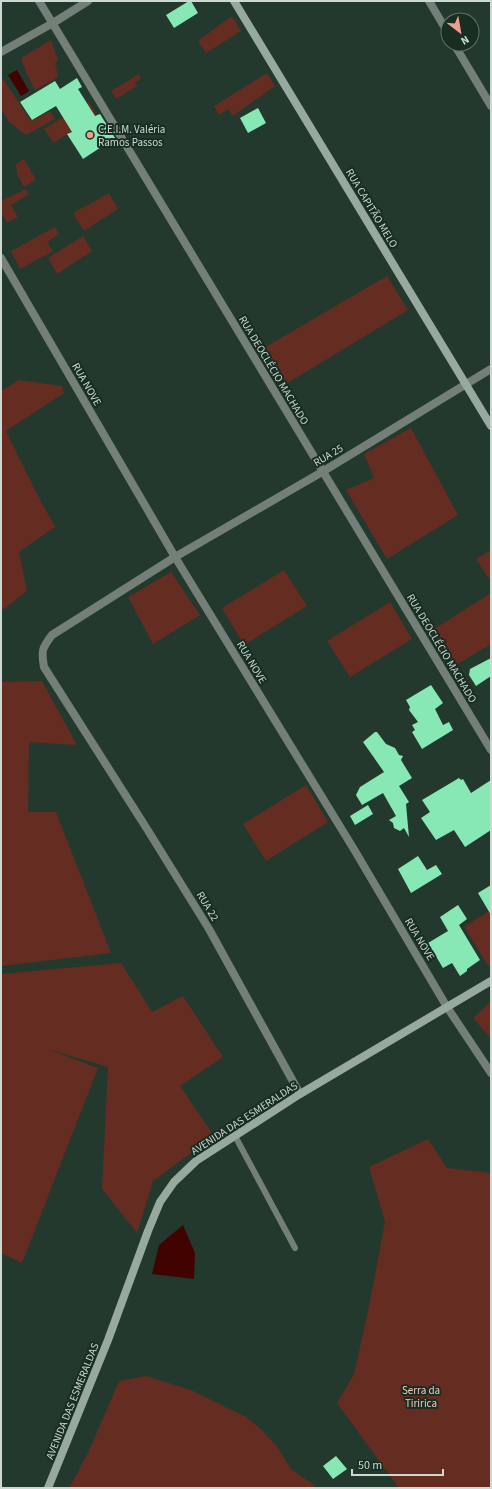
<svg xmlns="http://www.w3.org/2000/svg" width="492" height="1489" font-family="'Source Sans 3',sans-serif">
  <rect width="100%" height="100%" fill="#23392d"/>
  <path fill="#652c21" d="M232 16 241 31 206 53 198 41Z
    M51 40 58 60 55 63 58 77 35 90 26 72 21 58Z
    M267 73 275 86 233 116 228 109 219 115 214 106Z
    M139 74 141 78 135 83 137 86 116 99 111 91Z
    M1 76 31 121 50 111 55 119 26 135 9 122 1 109Z
    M89 102 96 114 54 143 44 129Z
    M24 159 36 180 24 187 17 174 16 164Z
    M25 189 29 194 11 205 18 217 7 223 3 215 1 216V201Z
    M109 193 118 209 84 231 73 213Z
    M55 227 59 234 47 242 53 251 20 269 11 251Z
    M83 236 92 251 57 274 48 258Z
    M387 276 408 310 286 384 262 349Z
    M19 380 62 386 64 393 6 431 38 496 55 527 19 552 27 591 1 611V391Z
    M411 428 458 515 387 559 346 490 374 478 364 454Z
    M491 550V582L476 559Z
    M284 570 307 606 244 645 222 608Z
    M171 572 200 615 153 644 128 597Z
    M491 593V644L453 667 431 631Z
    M390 602 412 639 350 677 327 641Z
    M42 681 77 745 29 742 28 812H56L111 953 1 966V682Z
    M306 785 328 822 266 861 243 824Z
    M491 910V966L489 967 464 927Z
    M121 963 152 1012 183 996 223 1057 180 1086 214 1136 153 1181 137 1233 102 1189 108 1067 47 1049 98 1068 22 1263 1 1253V974Z
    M491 1001V1039L473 1018Z
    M428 1139 447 1168 491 1173V1488H399L337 1403 354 1374 369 1306 385 1222 369 1167Z
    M146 1376 191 1390 246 1417 261 1429 276 1445 291 1469 314 1485 315 1488H69L88 1453 119 1381Z"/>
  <path fill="#400300" d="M17 70 29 91 21 96 8 75Z
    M183 1225 195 1253 194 1279 152 1274 159 1245Z"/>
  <path fill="#87e7b5" d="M189 1H191L198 13 174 28 166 15Z
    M77 78 82 87 78 89 95 116 100 114 115 138 83 159 67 134 72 132 56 106 32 120 20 102 55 81 60 89Z
    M258 108 266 123 248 133 240 118Z
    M491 658V676L476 686 469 675 470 669Z
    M431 685 443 703 435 709 443 725 449 722 453 730 422 749 412 732 415 730 412 725 418 722 409 710 410 707 406 700Z
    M375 732H377L386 744 395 748 399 755 403 756 401 760 412 778 399 786 409 802 406 804 409 837 404 828 400 831 394 828 393 823 389 820 396 816 383 793 362 805 356 795 360 787 384 772 363 742Z
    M459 778 461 780 463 779 471 793 491 780V830L465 847 454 830 436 840 421 818 430 812 422 800Z
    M368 805 373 814 355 825 350 816Z
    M418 856 427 870 436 865 442 874 411 893 398 869Z
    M491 885V915L478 893Z
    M458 905 467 919 459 925 480 960 467 969V971L460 976 452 963 443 968 428 943 448 931 440 917Z
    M336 1456 347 1469 333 1479 323 1466Z"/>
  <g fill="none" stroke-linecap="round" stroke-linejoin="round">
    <path stroke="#747f78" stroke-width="6" d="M235 1136 295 1248"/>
    <path stroke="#747f78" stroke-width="8" d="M39 1 491 750
      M429 1 448 33
      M454 44 491 106
      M1 52 53 23 88 1
      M1 258 175 557 355 851 447 1007 491 1073
      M300 1094 209 929 147 829 44 667C41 651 42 648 52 635L175 557 322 472 491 369"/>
    <path stroke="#98a99f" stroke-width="8" d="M234 1 491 426
      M48 1488 108 1340 148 1231 160 1202 174 1182 196 1161 300 1094 491 981"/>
  </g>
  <circle fill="#f49d8b" stroke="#192e23" stroke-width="1.5" cx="90" cy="135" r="4"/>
  <g text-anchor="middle" stroke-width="4" stroke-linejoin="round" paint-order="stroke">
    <g font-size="11" fill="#ccd8d1" stroke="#192e23" text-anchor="start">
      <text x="98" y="133">C.E.I.M. Valéria<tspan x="98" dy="13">Ramos Passos</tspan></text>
    </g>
    <g font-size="11" fill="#ccd8d1" stroke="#192e23">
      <text transform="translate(372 208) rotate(59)" y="4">RUA CAPITÃO MELO</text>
      <text transform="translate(274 370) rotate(59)" y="4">RUA DEOCLÉCIO MACHADO</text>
      <text transform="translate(87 384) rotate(60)" y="4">RUA NOVE</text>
      <text transform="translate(328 455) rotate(-31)" y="4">RUA 25</text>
      <text transform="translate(442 648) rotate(59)" y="4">RUA DEOCLÉCIO MACHADO</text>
      <text transform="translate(252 662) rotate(59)" y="4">RUA NOVE</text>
      <text transform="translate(208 906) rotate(59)" y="4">RUA 22</text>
      <text transform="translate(420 939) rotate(59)" y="4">RUA NOVE</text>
      <text transform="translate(244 1118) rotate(-33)" y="4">AVENIDA DAS ESMERALDAS</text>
      <text transform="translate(72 1401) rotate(-68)" y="4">AVENIDA DAS ESMERALDAS</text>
    </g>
    <g font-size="11" fill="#f9c8bd" stroke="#192e23">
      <text x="421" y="1394">Serra da<tspan x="421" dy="13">Tiririca</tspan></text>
    </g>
  </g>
  <rect width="492" height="1489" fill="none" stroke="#ccd8d1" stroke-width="4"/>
  <g transform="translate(460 32) rotate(149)"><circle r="19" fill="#192e23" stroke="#617269"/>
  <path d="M0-3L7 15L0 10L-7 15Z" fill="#f49d8b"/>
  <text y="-6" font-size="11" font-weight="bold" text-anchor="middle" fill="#ccd8d1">N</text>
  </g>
  <path d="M352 1469v6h91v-6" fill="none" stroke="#ccd8d1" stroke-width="2"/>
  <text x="358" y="1469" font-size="12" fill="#ccd8d1" stroke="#192e23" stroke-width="3" paint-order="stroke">50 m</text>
</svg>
